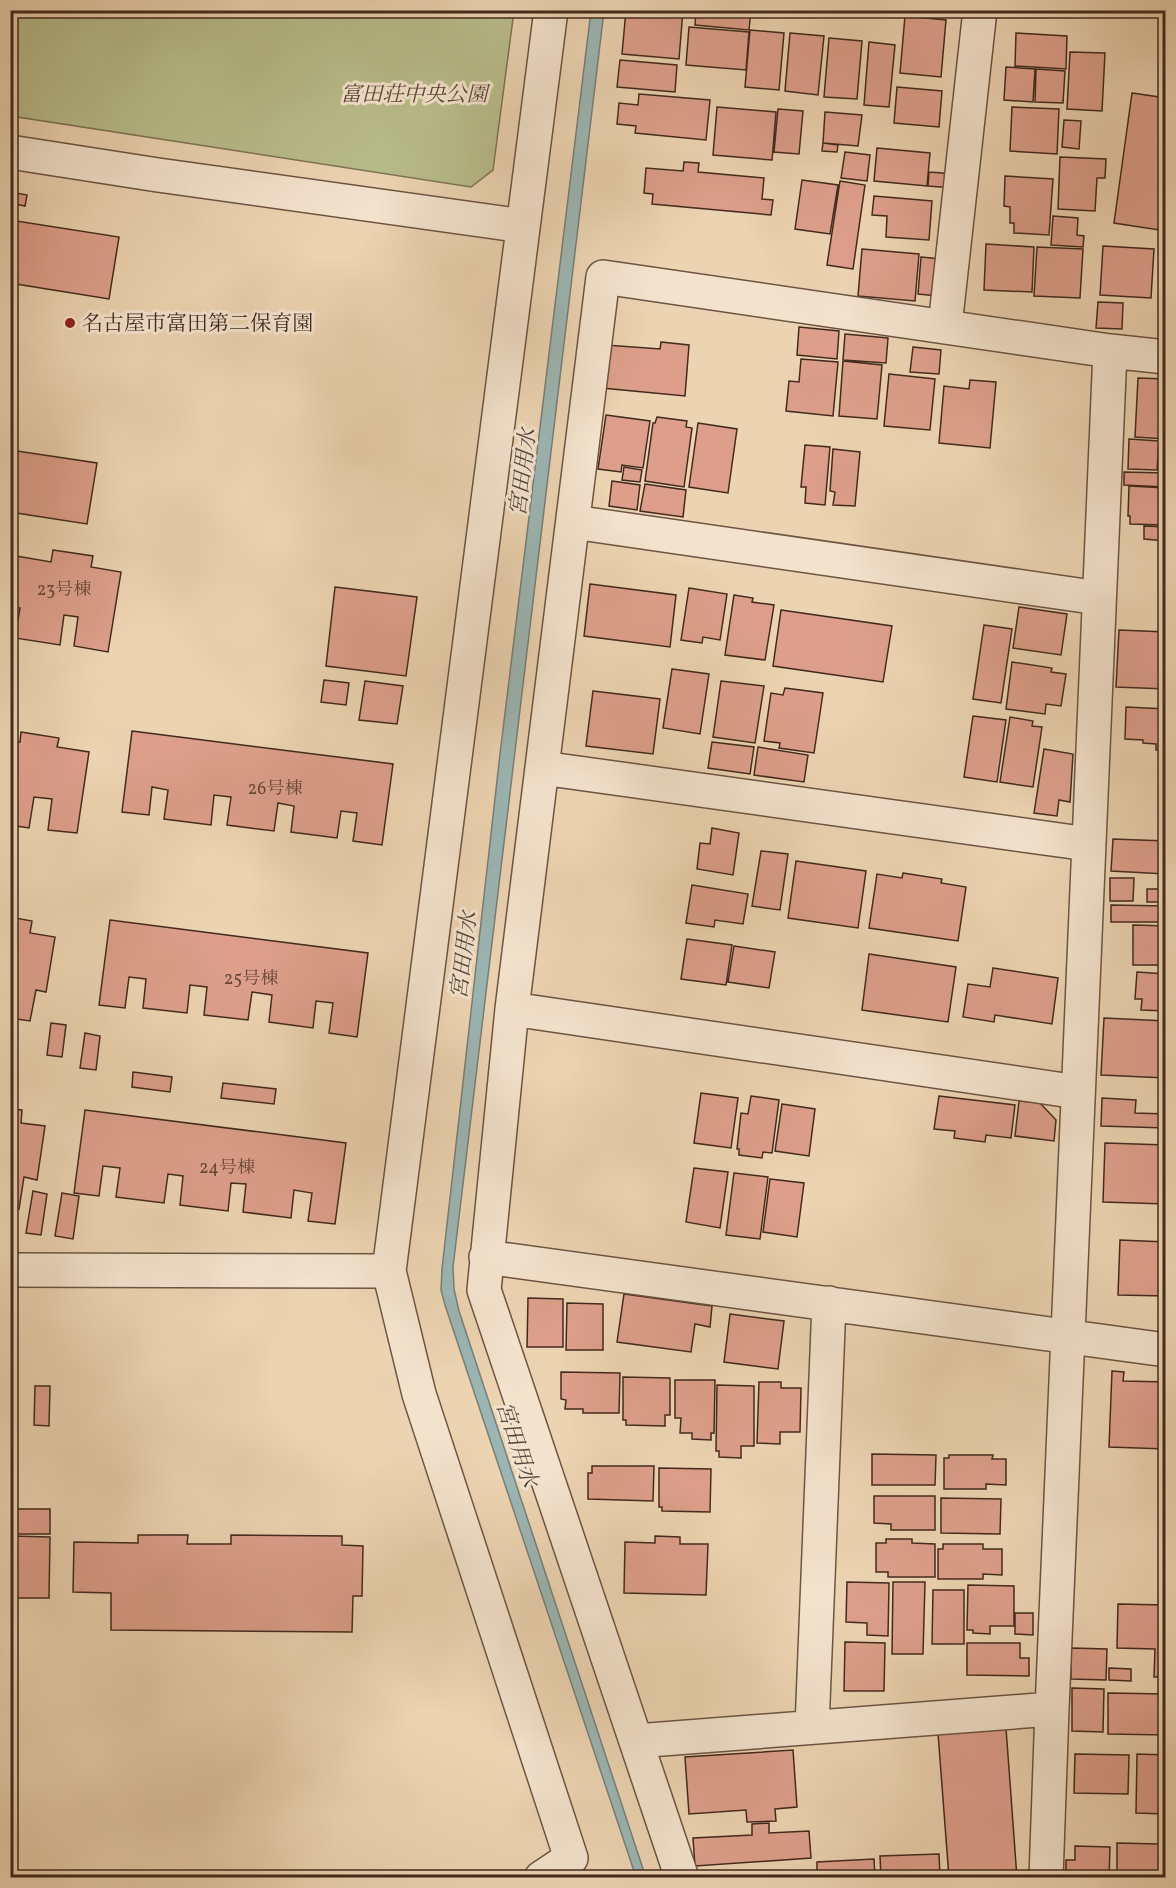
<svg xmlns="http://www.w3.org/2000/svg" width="1176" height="1888" font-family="Vollkorn,'Noto Serif JP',serif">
  <rect width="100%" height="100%" fill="#ecd3b1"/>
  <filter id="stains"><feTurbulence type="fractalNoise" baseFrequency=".00333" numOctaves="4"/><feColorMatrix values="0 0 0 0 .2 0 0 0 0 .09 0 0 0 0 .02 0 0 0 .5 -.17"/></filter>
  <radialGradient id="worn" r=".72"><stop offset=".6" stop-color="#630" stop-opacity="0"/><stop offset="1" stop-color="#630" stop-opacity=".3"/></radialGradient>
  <path fill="#b8bc8b" stroke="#7e7354" stroke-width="1.5" d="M10 11H514L493 170 471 187 11 116Z"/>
  <path fill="#9bb6b4" stroke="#787e78" stroke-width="1.5" d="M591 11H604L453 1267 454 1289 459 1311 646 1878 636 1877 445 1305 441 1290 442 1269 500 754Z"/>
  <path fill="#dd9f8b" stroke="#432a1e" stroke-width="1.5" d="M626 10H683L679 59 622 54Z
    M696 10H751L749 30 695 25Z
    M905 16 946 20 941 77 900 73Z
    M689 27 749 32 746 70 686 65Z
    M750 30 784 33 779 90 745 87Z
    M790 33 824 36 818 95 785 91Z
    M1016 33 1067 36 1066 69 1015 66Z
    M829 38 862 41 857 99 824 97Z
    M869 42 895 45 889 107 864 105Z
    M1070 52 1105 53 1102 111 1067 109Z
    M620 60 677 65 675 92 617 87Z
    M1006 67 1035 69 1033 102 1004 100Z
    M1036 69 1065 71 1063 103 1035 102Z
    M897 87 942 91 939 127 894 123Z
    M1132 93 1166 98V231L1114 223Z
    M639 94 710 100 706 140 635 133 636 126 617 124 619 103 638 105Z
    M717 107 776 112 772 160 713 155Z
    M1012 107 1059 109 1057 154 1010 151Z
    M778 109 803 111 799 154 774 152Z
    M825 112 862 115 858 146 823 143Z
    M1064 120 1081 121 1079 149 1062 147Z
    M823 143 838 145 837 152 822 151Z
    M877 148 930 153 927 186 874 181Z
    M845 152 870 155 867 181 841 178Z
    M1060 157 1106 159 1105 178H1097L1095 211 1058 209Z
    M684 162 699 163 698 172 764 178 762 199 773 200 771 215 652 204 653 194 644 193 646 168 683 171Z
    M929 172 955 174 954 188 928 186Z
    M1005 176 1053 179 1049 235 1014 233V223H1010V207L1004 206Z
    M802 180 838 185 830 234 795 229Z
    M840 181 865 185 853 269 827 265Z
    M11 192 27 195 25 206 10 203Z
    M874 196 932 201 929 240 886 237 887 216 872 215Z
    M1053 216 1078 218 1077 235 1084 236 1083 247 1051 245Z
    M10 220 119 237 109 299 10 283Z
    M986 244 1034 247 1032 292 984 290Z
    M1103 246 1154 249 1151 298 1100 295Z
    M1037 247 1083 249 1080 298 1034 296Z
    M862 249 919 254 915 301 858 296Z
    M921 257 941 259 938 296 918 294Z
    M1098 302 1123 303 1122 329 1096 328Z
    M799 327 839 331 837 359 797 355Z
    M845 334 888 338 886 363 843 360Z
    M661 342 689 345 685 396 602 388 606 345 660 349Z
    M913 347 941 350 939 374 910 372Z
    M801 359 838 362 833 416 786 411 789 381 799 382Z
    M843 361 882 365 877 419 839 416Z
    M889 374 935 379 930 430 884 426Z
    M1138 378 1166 379V439L1135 437Z
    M970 380 996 382 990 448 939 443 944 386 969 389Z
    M606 415 650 421 643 468 622 465 621 472 598 469Z
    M657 417 687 421 686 427 692 428 684 487 645 481 653 423H655Z
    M698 423 737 429 728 493 689 487Z
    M1129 439 1159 441 1157 470 1128 469Z
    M805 445 830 447 825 505 805 503 806 487H801Z
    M833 449 860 452 855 506 833 505 835 492 830 491Z
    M10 450 97 463 87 524 10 512Z
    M624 467 642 470 640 482 622 480Z
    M1124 472 1166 473V487L1124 485Z
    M612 481 640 485 637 510 609 506Z
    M645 484 686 490 683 517 640 511Z
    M1129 486 1166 488V525L1130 524V516H1128Z
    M1144 526 1166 527V541L1144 539Z
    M53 550 93 556 91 567 121 572 108 652 74 646 78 617 64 615 60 645 15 638 20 608 10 606V555L51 562Z
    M590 584 676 595 670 647 584 636Z
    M335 587 417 597 406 676 326 666Z
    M689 588 727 594 720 640 703 637 702 643 681 640Z
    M734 595 753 598 752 602 774 605 765 660 725 655Z
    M1019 607 1067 614 1061 655 1013 648Z
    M781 610 892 626 883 682 773 666Z
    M984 625 1012 629 1001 703 973 699Z
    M1119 630 1166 632V689L1116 687Z
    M1012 662 1052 668 1051 672 1066 674 1061 706 1046 704 1045 714 1006 709Z
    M672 669 709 674 700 734 663 728Z
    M324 680 349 683 346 705 321 702Z
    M365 681 403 686 397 724 359 720Z
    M721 681 764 686 755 743 713 737Z
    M785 688 823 693 814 753 779 748 780 743 764 741 771 693 783 695Z
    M593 691 660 699 653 754 586 746Z
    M1126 707 1166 709V751L1156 750V744L1143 743V740L1125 739Z
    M973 716 1006 720 997 782 964 777Z
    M1010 717 1033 721 1032 726 1042 727 1033 787 1000 782Z
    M132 731 393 764 382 845 353 841 357 813 341 811 337 838 291 832 294 806 278 803 274 831 227 825 231 797 214 795 211 825 164 819 168 790 152 787 149 815 122 812Z
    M21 732 59 738 57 747 89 752 77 833 48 830 52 799 34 797 29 828 10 825V740L20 742Z
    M712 742 754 747 750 774 708 768Z
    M758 747 808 755 804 782 754 775Z
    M1044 749 1073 754 1070 802 1059 800 1057 816 1034 813Z
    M712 828 739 833 733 875 697 869 700 843 710 844Z
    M1113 839 1166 841V874L1111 871Z
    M761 851 788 854 780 910 752 906Z
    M796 861 866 871 858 928 788 918Z
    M903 873 942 879 941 883 966 887 958 941 869 928 877 874 902 878Z
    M1110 878H1134L1133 901H1110Z
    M692 885 748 894 743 924 715 920 714 927 686 923Z
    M1147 889H1164V902H1147Z
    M1111 905 1166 906V922H1111Z
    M10 917 32 921 30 933 55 937 46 992 36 990 30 1021 10 1018Z
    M110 920 368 953 357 1037 329 1033 333 1003 316 1001 313 1028 269 1022 272 995 252 992 248 1020 204 1015 207 987 190 985 187 1013 143 1008 146 979 129 977 125 1008 99 1005Z
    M1133 925 1166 926V950H1161V965H1133Z
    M687 939 732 945 726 985 681 979Z
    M734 946 775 952 769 988 728 982Z
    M869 954 956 967 948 1022 862 1010Z
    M993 968 1058 978 1052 1024 995 1015 994 1022 963 1017 968 984 990 987Z
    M1137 972 1166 974V1011L1141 1010 1142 999H1135Z
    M1104 1018 1166 1021V1078L1101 1075Z
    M51 1023 66 1025 62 1057 47 1055Z
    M85 1033 100 1036 96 1070 80 1068Z
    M133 1072 172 1077 170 1092 132 1087Z
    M223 1083 276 1089 274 1104 221 1098Z
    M701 1093 738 1098 731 1148 694 1143Z
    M751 1096 779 1100 772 1153 763 1152 762 1158 739 1155V1149H737L741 1113 748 1114Z
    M939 1096 1015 1105 1011 1138 986 1135 985 1142 954 1138 955 1131 934 1129Z
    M1102 1098 1136 1100 1135 1113 1166 1114V1128L1101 1126Z
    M1019 1101 1040 1103 1056 1120 1054 1141 1015 1136Z
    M782 1104 815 1109 809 1156 775 1151Z
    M10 1109 22 1110 21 1123 45 1126 37 1180 24 1177 19 1209 10 1207Z
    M85 1110 346 1143 335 1224 308 1221 312 1193 294 1190 291 1218 243 1212 246 1184 231 1183 228 1211 180 1205 183 1176 168 1174 164 1203 116 1197 120 1168 103 1166 99 1196 74 1193Z
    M1105 1143 1166 1145V1204L1103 1202Z
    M694 1168 728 1172 720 1228 686 1222Z
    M734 1173 768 1177 760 1239 726 1235Z
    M770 1179 804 1183 797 1237 763 1232Z
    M33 1191 47 1194 41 1235 26 1233Z
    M62 1193 79 1196 73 1239 55 1236Z
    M1120 1240 1166 1242V1296L1118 1295Z
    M624 1294 712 1306 710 1327 695 1324 691 1352 617 1342Z
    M528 1298 563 1299V1347H527Z
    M567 1303 603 1304V1350H566Z
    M730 1314 784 1321 778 1369 724 1362Z
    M1112 1371 1124 1372 1123 1381 1166 1382V1449L1109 1447Z
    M561 1372 620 1373 619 1413H583V1409H565L566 1400 561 1399Z
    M623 1377 670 1378V1415H665V1426L626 1425V1420H623Z
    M675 1380H715L714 1433H711V1440L692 1439V1433H680L681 1418H675Z
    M759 1382H781V1388H801L800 1432H780V1444L757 1443Z
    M717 1385 754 1386V1446H741V1458L719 1457V1451H716Z
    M35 1386H50L49 1426 34 1425Z
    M872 1454 936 1455 935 1485H872Z
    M949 1455H993L992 1459H1006V1485L986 1484V1489H944V1458H949Z
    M592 1466H654L653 1501 588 1499V1473H592Z
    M659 1468 711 1469 710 1512 662 1511V1507H659Z
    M874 1496H935V1530H891V1524L874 1523Z
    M941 1498 1001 1499 1000 1534 941 1533Z
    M10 1509H50V1534H10Z
    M138 1535H188L187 1544H231V1535L342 1536V1545L363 1546 362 1596H353L352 1632 111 1630V1593L73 1592 74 1542 138 1543Z
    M10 1536 50 1537 49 1598H11L10 1609Z
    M655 1536 680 1537V1544H708L706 1595 624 1593 625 1542 655 1543Z
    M886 1539H912V1543L935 1544V1577H888V1572H876V1543H886Z
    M943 1544H983V1549H1002V1575L983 1574V1579H938V1549H943Z
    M847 1582 889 1583 888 1636 867 1635V1623L846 1622Z
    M893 1582H925L923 1654H892Z
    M968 1585 1014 1586V1626H990V1634L973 1633V1630H967Z
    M933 1590H964V1644H932Z
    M1118 1604 1166 1605V1677H1154L1155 1649 1117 1648Z
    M1015 1613H1033V1635L1015 1634Z
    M845 1642 885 1643 884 1691H844Z
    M967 1643H1020V1658H1029V1676L967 1675Z
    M1071 1648 1107 1649 1106 1680 1071 1679Z
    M1109 1668 1131 1669V1681L1109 1680Z
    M1072 1688 1104 1689 1103 1732 1072 1731Z
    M1108 1693 1166 1694V1735L1108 1734Z
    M1006 1728 1017 1878H949L938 1733Z
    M793 1750 797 1807 775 1809 776 1821 747 1822 746 1810 689 1814 685 1757Z
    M1075 1754 1129 1755 1128 1794 1074 1793Z
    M1137 1754 1166 1755V1814L1136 1813Z
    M769 1823V1833L809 1831 811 1858 695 1866 693 1838 752 1835V1824Z
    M1117 1843 1159 1844V1878H1117Z
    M1075 1846 1110 1847 1109 1878H1066V1860H1075Z
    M939 1854 940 1878H881L880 1856Z
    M874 1859 875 1878H817V1862Z"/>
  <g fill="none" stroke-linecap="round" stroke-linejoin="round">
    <defs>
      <path id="street" d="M10 152 158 175 523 226
        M945 326 980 10
        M573 522 1099 598
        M542 768 1088 844
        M512 1009 1078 1092
        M486 1257 1166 1350
        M10 1270 389 1271
        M812 1727 829 1303
        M636 1741 1052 1709
        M541 1878 571 1858 419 1394 389 1271 551 10
        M682 1878 484 1290 512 1009 603 277 1110 351 1166 357
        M1046 1878 1052 1709 1110 351"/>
    </defs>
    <use href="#street" stroke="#6d5443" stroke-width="36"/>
    <use href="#street" stroke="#f3e2cc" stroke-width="33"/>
  </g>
  <circle fill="#8f2418" stroke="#f3e2cc" stroke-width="2" cx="70" cy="323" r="6"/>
  <g text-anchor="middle" stroke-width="6" stroke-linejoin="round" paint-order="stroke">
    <g font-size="18" fill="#6a4739">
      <text x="64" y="595">23号棟</text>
      <text x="275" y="794">26号棟</text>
      <text x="251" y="984">25号棟</text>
      <text x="227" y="1173">24号棟</text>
    </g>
    <g font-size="21" font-style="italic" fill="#5a4734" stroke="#f3e2cc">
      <text x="414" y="101">富田荘中央公園</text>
    </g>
    <g font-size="21" fill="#432a1e" stroke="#f3e2cc" text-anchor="start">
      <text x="82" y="330">名古屋市富田第二保育園</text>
    </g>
    <g font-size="22" font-style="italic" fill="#55463c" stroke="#f3e2cc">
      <text transform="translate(522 472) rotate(-83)" y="8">宮田用水</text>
      <text transform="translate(463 955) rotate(-83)" y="8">宮田用水</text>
      <text transform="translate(518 1444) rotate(72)" y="8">宮田用水</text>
    </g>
  </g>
  <rect width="1176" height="1888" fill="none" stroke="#ecd3b1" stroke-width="36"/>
  <rect x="12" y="12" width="1152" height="1864" fill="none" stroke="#432a1e" stroke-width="3"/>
  <rect x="18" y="18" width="1140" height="1852" fill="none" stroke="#432a1e" stroke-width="1.5"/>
  <rect width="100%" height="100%" filter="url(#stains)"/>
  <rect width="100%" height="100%" fill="url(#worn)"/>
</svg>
